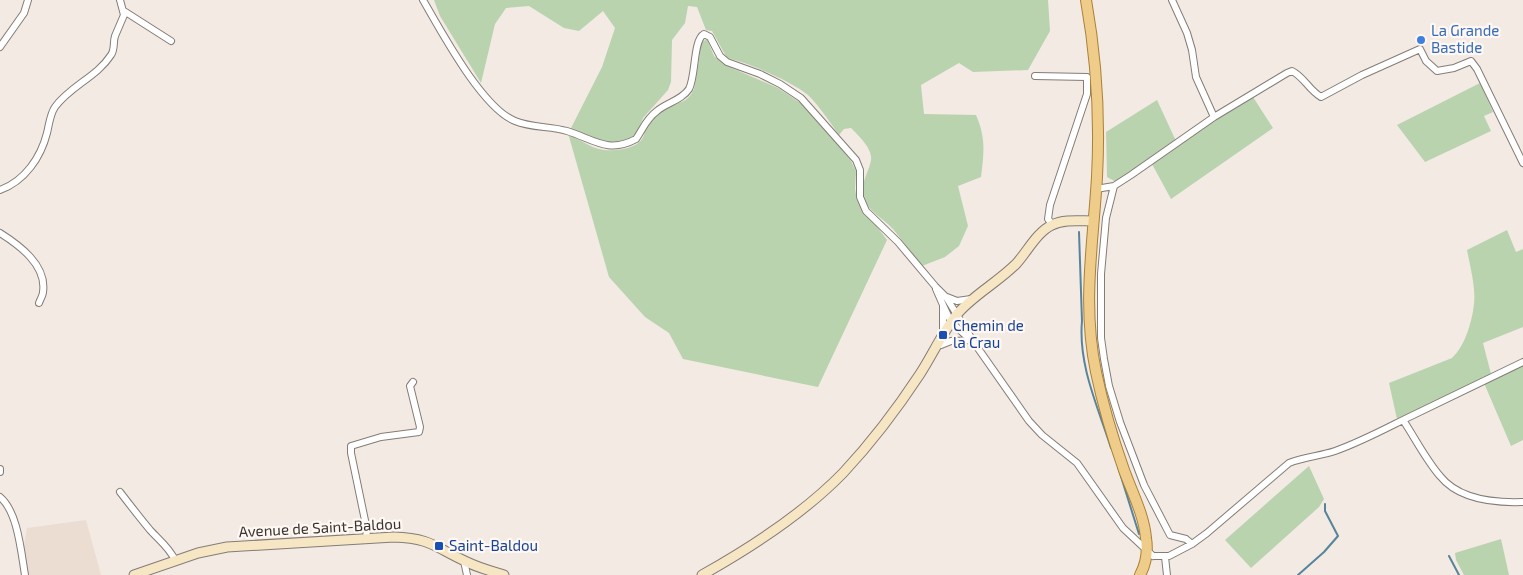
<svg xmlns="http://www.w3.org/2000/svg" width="1523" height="575" font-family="'Exo 2',sans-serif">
  <rect width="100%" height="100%" fill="#f2eae3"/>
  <path fill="#ecddd2" d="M86 520 101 575H27L23 552 27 528Z"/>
  <path fill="#b9d3af" d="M434 0H1048L1050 31 1028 70 973 72 959 63 921 85 924 114 976 115C986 138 984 152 981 177L958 186 968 226 959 246 945 257 922 266C912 254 903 241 893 229 884 219 868 211 864 198 859 184 869 173 871 160 873 149 858 135 851 128L844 129 839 135C829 121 820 107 808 95 793 82 747 62 727 58L712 31 706 30 697 7 688 6 685 23 672 40 671 82 668 90 643 118 638 132 633 136 624 140 604 143 580 132 570 130 602 67 615 28 603 11 579 31 564 28 529 6 506 8 495 24 481 83 440 16Z
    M707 39 714 56 725 65 778 88 802 104 837 143 851 161 856 171 855 189 857 200 887 240 818 387 683 359 669 333 645 317 609 277 568 133C577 138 588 146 599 149 610 152 635 150 642 139 645 135 645 129 647 125 650 120 657 114 661 111 675 99 685 108 694 89L702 42Z
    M1480 83 1493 112 1484 116 1491 131 1425 162 1397 125Z
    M1253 97 1273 128 1171 199 1152 164 1221 116Z
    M1157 100 1176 141 1116 182 1107 177 1106 132Z
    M1507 230 1516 252 1523 249V327L1483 343 1491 374 1397 419 1389 383 1452 358C1465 346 1472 322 1474 304 1476 288 1470 266 1467 250Z
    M1523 365V440L1511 446 1484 383Z
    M1309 466 1324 499 1319 507 1251 568 1225 540Z
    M1501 539 1509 575H1464L1456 560 1455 553Z"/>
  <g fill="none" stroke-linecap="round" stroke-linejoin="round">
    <path stroke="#58849b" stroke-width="2" d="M1079 232 1082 321C1078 365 1098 407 1111 448
      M1118 467 1139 534
      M1449 556 1459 575
      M1298 575 1324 552 1338 536 1325 511V504"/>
    <defs>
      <path id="street" d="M423 0C441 31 482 108 515 121 532 128 550 126 567 131 593 139 608 154 636 139 643 129 646 119 657 111 666 103 682 100 689 89 696 76 693 40 704 34L710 37 720 56 727 62 760 74 780 84 801 98 856 160 860 170V197L866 211 898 242 935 286 946 297 975 344 1029 421 1042 435 1077 463 1123 528 1153 556
        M124 11 171 41
        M0 47 24 13 28 0
        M1035 76 1087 77V94L1050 205 1048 219 1053 225
        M1214 117 1287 73 1292 71C1304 77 1309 90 1321 97L1362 75 1420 49 1426 61 1437 71 1454 68 1471 61 1477 69 1523 163
        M1114 186 1106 218 1101 274V338L1104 359 1109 386 1120 422 1144 485 1170 535 1186 539 1192 544
        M1096 189 1114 186 1131 175 1214 117 1196 77 1192 50 1187 33 1172 0
        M0 190C25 181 41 157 47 133 49 125 50 114 55 107 70 86 97 77 111 55 115 50 113 42 115 36 118 29 121 22 124 15L120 0
        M0 233C19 245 47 265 43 292 43 295 40 300 39 303
        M936 289 943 305V333
        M947 297 957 301 971 299
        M943 305 951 322 973 342
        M941 345 951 341 971 340
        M1403 420 1523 362
        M0 469V472
        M120 492C130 505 140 518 150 530 159 540 169 547 175 560
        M0 497C18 512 21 552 25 575
        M366 538 367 530 351 453V446L381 437 419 432 420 427 410 386 413 382
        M1153 556H1169L1192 544 1207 533 1289 463C1304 457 1320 456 1335 451 1358 443 1381 431 1403 420 1415 438 1426 460 1440 476 1459 500 1495 503 1523 502
        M1165 557 1167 575
        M464 561 467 575"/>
      <path id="secondary" d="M134 575 198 553 227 547 394 537C431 538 436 548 467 562 479 568 491 571 504 575
        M702 575C752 547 803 514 843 473 872 442 897 409 920 374 933 354 943 331 958 313 975 294 998 282 1016 264 1027 252 1037 232 1052 225 1064 219 1079 221 1093 221"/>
      <path id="primary" d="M1086 0C1096 56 1100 120 1097 177 1093 245 1082 304 1096 372 1103 405 1113 439 1124 470 1132 492 1144 515 1146 538 1148 551 1146 564 1140 575"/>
    </defs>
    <use href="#street" stroke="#847c76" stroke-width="8"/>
    <use href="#secondary" stroke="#847c76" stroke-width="11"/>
    <use href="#primary" stroke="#a88137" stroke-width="12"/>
    <use href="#street" stroke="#fff" stroke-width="6"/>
    <use href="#secondary" stroke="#f7e6c4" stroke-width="9"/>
    <use href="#primary" stroke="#efcc89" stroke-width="10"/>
  </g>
  <circle fill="#3f7fe0" stroke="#fef7f2" stroke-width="2" cx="1421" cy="40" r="5"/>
  <g fill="#1a4fb4" stroke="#fef7f2" stroke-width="2">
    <rect x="938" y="330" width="10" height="10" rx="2.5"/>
    <rect x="434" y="541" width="10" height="10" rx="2.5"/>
  </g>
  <g text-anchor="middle" stroke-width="4.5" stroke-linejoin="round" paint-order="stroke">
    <g font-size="15" fill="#366cbe" stroke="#fef7f2" text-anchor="start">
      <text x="1431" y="36">La Grande<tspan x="1431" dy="17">Bastide</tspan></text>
    </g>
    <g font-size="15" fill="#164399" stroke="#fef7f2" text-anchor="start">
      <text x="953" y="331">Chemin de<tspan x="953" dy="17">la Crau</tspan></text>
      <text x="449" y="551">Saint-Baldou</text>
    </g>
    <g font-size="15" fill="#373432" stroke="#fef7f2">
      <text transform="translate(320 528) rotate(-3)" y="5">Avenue de Saint-Baldou</text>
    </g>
  </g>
</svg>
